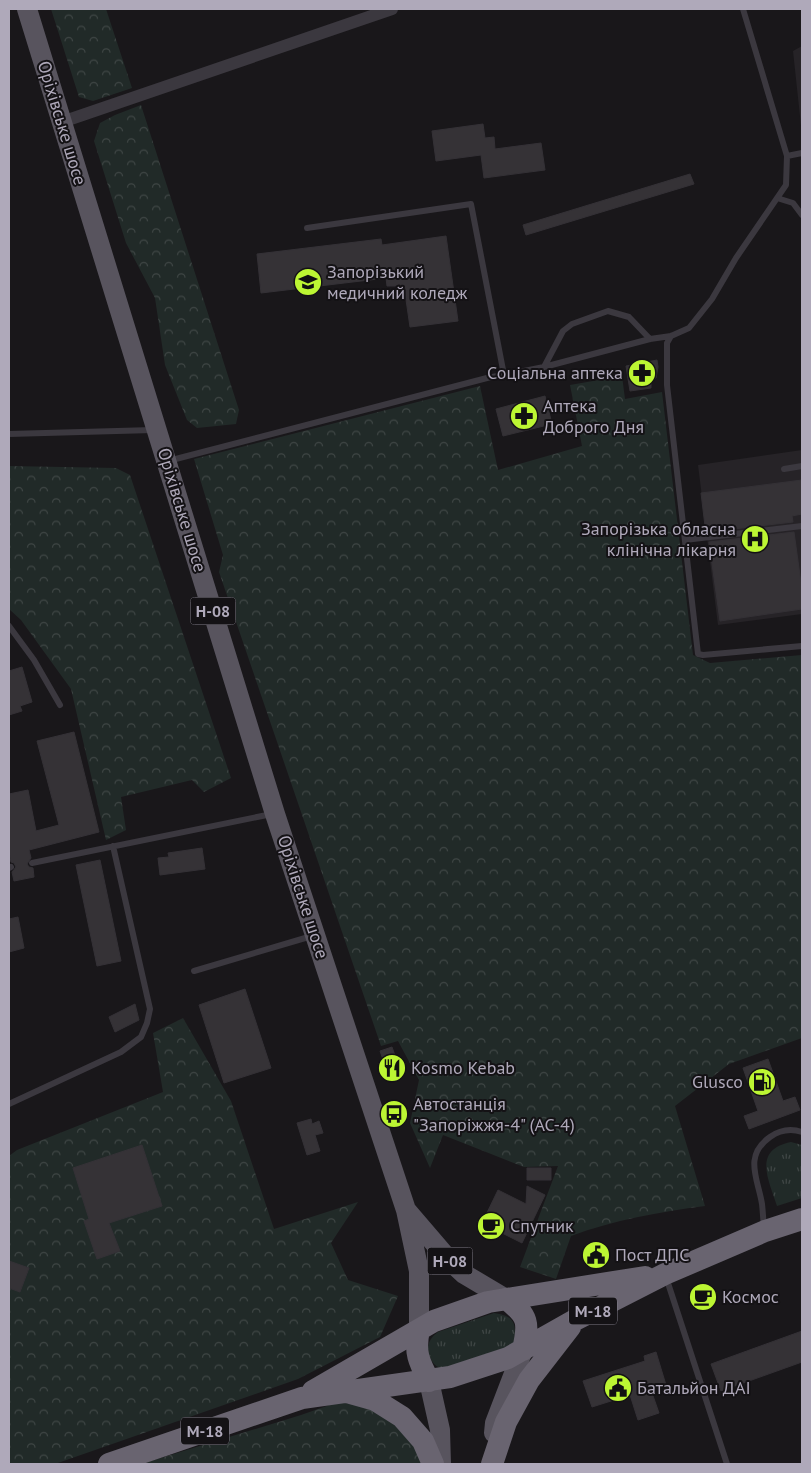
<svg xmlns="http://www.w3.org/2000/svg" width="811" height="1473" font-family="'PT Sans',sans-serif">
  <defs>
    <pattern id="grass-tufts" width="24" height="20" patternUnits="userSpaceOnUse" patternTransform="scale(1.25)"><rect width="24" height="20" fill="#212a28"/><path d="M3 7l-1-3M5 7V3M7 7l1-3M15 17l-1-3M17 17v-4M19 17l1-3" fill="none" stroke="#3f4645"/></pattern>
    <pattern id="forest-crowns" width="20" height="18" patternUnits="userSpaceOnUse" patternTransform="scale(1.25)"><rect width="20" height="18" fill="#212a28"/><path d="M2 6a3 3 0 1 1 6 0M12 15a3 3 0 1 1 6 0" fill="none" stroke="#3f4645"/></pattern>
  </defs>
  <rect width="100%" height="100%" fill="#19171a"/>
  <path fill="#262327" d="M802 46V135L793 51Z
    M802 450V614L718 625 698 465Z"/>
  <path fill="url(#grass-tufts)" d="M791 1142 802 1145V1198L777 1206C769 1180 752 1150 791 1142Z
    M494 1313C517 1316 516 1326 514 1345 503 1349 457 1371 449 1370 438 1369 433 1365 429 1355 426 1345 430 1338 438 1332Z"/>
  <path fill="url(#forest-crowns)" d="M51 9H106L132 88 93 101 79 97Z
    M141 105 239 410 236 424 197 428 187 420 165 365 155 298 126 243 94 141 100 123 115 115Z
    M622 376 625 399 662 392 693 655 710 663 802 655V1038L729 1064 675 1106 705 1206C659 1212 614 1220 571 1236L556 1279 520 1267 558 1166 524 1167 443 1135 430 1168 410 1123 419 1080 398 1041 381 1046 219 572 223 555 194 459 480 386 498 470 582 446 570 385Z
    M9 466 116 468 130 475 231 778 204 792 192 780 121 797 126 830 106 840 71 689 21 620 9 609Z
    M183 1018 231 1101 274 1229 358 1202 331 1243 348 1280 398 1296 380 1337 298 1379 55 1464H9V1156L17 1150 163 1092 153 1033Z
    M338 1402 374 1407 401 1423 428 1464H141L301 1415Z"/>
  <path fill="#353236" stroke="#343136" d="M483 124 485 138 494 137 495 149 541 143 545 170 484 178 481 155 436 161 432 131Z
    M690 174 694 184 526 235 523 225Z
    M446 236 458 321 410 327 404 286H387L386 278 261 293 257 254 381 239 382 245Z
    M657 360 658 367 656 378 651 383V388L630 391 626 366Z
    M545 396 552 424 503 436 496 409Z
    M802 480V514L792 516 793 522 708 532 707 526H705L701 493Z
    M794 532 802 590V609L720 621 709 542Z
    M22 667 32 702 20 706 22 711 9 715V671Z
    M74 732 99 832 29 850 31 858 27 864 29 867 33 868 34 877 14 881 12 872 16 867 14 863 11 862 9 852V794L28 790 36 831 59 825 37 741Z
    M202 848 205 869 160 875 158 858 169 857 168 853Z
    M100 860 121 961 97 966 76 865Z
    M18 917 24 948 9 952V919Z
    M245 989 271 1068 224 1083 199 1005Z
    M135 1004 139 1020 115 1032 109 1017Z
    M392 1047 398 1064 386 1068 380 1051Z
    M768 1059 783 1101 795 1097 800 1110 749 1129 744 1116 758 1111 743 1068Z
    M311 1119 312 1124 319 1121 323 1133 315 1135 320 1151 307 1155 297 1123Z
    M142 1145 162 1206 109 1223 120 1251 97 1259 84 1221 89 1219 73 1168Z
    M527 1168H551V1180H527Z
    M527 1186 545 1195 522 1243 482 1223 498 1190 526 1204Z
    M587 1256a9 9 0 1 1 18 0a9 9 0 1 1-18 0Z
    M9 1261 29 1268 20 1292 9 1288Z
    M802 1331V1362L721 1391 711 1364Z
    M656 1352 666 1385 651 1390 659 1413 638 1420 630 1395 592 1407 583 1381 645 1361 644 1356Z"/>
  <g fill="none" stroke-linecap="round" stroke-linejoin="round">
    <path stroke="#3b383f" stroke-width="6" d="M743 9 787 156
      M777 198 793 203 802 215
      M307 228 471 204 504 375
      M671 336 667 343V385L698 654 703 655 802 646
      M544 367 563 331 572 324 608 311 629 317 650 339
      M9 434 153 430
      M168 461 487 378 544 367 650 339 671 336 689 328 712 299 736 258 786 185 787 156 802 153
      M784 469 802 466
      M685 540 802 526
      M9 626 34 660 60 705
      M32 863 272 814
      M9 868 11 867
      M194 971 312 936
      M9 1104 121 1052 141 1037 147 1023 150 1009 113 846
      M764 1227C763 1219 763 1212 762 1204 758 1179 743 1156 770 1137 780 1130 790 1128 802 1132
      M666 1277 727 1464"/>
    <path stroke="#3b383f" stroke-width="12" d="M62 122 392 9"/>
    <path stroke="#58545e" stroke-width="20" d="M27 9 275 814 406 1210 419 1271V1330
      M407 1211 449 1260 464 1274 506 1299
      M429 1381 440 1430 441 1464
      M494 1433 495 1423 523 1350"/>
    <path stroke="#696470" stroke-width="22" d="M506 1299C529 1316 529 1323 523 1350
      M419 1330C414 1352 419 1362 429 1381
      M313 1391 434 1321 488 1302 645 1277
      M350 1393 375 1400 402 1417 423 1441 433 1464
      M109 1464 302 1398 450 1377 508 1358 575 1320 665 1274 765 1231 802 1219
      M492 1464 506 1422 529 1380 570 1327"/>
  </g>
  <defs>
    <symbol id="university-disc" viewBox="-11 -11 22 22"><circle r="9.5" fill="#bcf633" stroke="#141215"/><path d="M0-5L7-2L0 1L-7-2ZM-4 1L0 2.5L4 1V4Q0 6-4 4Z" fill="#111"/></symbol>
    <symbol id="pharmacy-disc" viewBox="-11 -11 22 22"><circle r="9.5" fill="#bcf633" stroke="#141215"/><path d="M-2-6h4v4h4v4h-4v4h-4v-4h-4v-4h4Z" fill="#111"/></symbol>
    <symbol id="hospital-disc" viewBox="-11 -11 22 22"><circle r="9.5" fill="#bcf633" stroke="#141215"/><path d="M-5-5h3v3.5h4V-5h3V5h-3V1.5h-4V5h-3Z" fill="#111"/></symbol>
    <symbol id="restaurant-disc" viewBox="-11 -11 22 22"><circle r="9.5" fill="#bcf633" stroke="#141215"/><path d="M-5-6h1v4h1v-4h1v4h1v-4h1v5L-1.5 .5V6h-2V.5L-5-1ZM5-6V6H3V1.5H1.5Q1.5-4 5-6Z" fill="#111"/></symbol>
    <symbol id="fuel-disc" viewBox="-11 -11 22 22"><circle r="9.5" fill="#bcf633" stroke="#141215"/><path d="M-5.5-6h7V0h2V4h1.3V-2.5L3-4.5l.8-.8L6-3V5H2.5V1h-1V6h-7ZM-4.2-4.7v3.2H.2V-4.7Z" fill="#111"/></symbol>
    <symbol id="bus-disc" viewBox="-11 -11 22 22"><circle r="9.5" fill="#bcf633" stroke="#141215"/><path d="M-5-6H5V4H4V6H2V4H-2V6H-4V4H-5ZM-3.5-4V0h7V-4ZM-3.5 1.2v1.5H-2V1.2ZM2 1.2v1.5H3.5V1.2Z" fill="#111"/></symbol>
    <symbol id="cafe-disc" viewBox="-11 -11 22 22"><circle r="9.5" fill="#bcf633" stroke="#141215"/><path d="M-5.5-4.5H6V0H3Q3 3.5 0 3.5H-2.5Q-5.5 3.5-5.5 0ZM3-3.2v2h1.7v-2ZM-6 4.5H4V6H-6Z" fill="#111"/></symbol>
    <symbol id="civic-disc" viewBox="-11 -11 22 22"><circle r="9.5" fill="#bcf633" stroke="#141215"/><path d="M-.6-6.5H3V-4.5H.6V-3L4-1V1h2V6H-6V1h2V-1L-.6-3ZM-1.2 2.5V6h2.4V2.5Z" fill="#111"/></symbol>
  </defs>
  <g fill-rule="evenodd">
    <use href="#university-disc" x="292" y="266" width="32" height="32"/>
    <use href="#pharmacy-disc" x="626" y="357" width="32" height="32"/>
    <use href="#pharmacy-disc" x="508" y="400" width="32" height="32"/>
    <use href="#hospital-disc" x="739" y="523" width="32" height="32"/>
    <use href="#restaurant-disc" x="376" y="1052" width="32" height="32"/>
    <use href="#fuel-disc" x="746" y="1066" width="32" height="32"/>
    <use href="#bus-disc" x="378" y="1098" width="32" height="32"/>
    <use href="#cafe-disc" x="475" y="1210" width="32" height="32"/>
    <use href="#civic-disc" x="580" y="1239" width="32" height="32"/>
    <use href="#cafe-disc" x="687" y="1281" width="32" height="32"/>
    <use href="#civic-disc" x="602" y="1372" width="32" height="32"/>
  </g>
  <g text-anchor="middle" stroke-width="4" stroke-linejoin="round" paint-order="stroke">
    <g fill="#141215" stroke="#807c88" stroke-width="1">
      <rect x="190.5" y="597.5" width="45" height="27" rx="4"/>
      <rect x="427.5" y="1247.5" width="45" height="27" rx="4"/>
      <rect x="569" y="1297.5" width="48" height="27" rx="4"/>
      <rect x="181" y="1417.5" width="48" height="27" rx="4"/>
    </g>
    <g font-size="16" font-weight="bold" fill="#afa9ba">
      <text x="213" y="617">Н-08</text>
      <text x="450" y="1267">Н-08</text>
      <text x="593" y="1317">М-18</text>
      <text x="205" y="1437">М-18</text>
    </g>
    <g font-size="18" fill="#afa9ba" stroke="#141215">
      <text transform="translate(62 123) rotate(73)" y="6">Оріхівське шосе</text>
      <text transform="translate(182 510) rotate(73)" y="6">Оріхівське шосе</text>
      <text transform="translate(303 897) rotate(72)" y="6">Оріхівське шосе</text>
    </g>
    <g font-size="18" fill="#afa9ba" stroke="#141215" text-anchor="start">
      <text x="327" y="278">Запорізький<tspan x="327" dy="21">медичний коледж</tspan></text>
      <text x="623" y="379" text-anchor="end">Соціальна аптека</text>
      <text x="543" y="412">Аптека<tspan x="543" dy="21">Доброго Дня</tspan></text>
      <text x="736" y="535" text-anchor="end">Запорізька обласна<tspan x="736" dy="21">клінічна лікарня</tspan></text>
      <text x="411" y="1074">Kosmo Kebab</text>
      <text x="743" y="1088" text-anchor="end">Glusco</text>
      <text x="413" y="1110">Автостанція<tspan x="413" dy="21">"Запоріжжя-4" (АС-4)</tspan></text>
      <text x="510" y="1232">Спутник</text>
      <text x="615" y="1261">Пост ДПС</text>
      <text x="722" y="1303">Космос</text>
      <text x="637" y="1394">Батальйон ДАI</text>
    </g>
  </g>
  <rect width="811" height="1473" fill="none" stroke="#afa9ba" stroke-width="20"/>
</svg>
